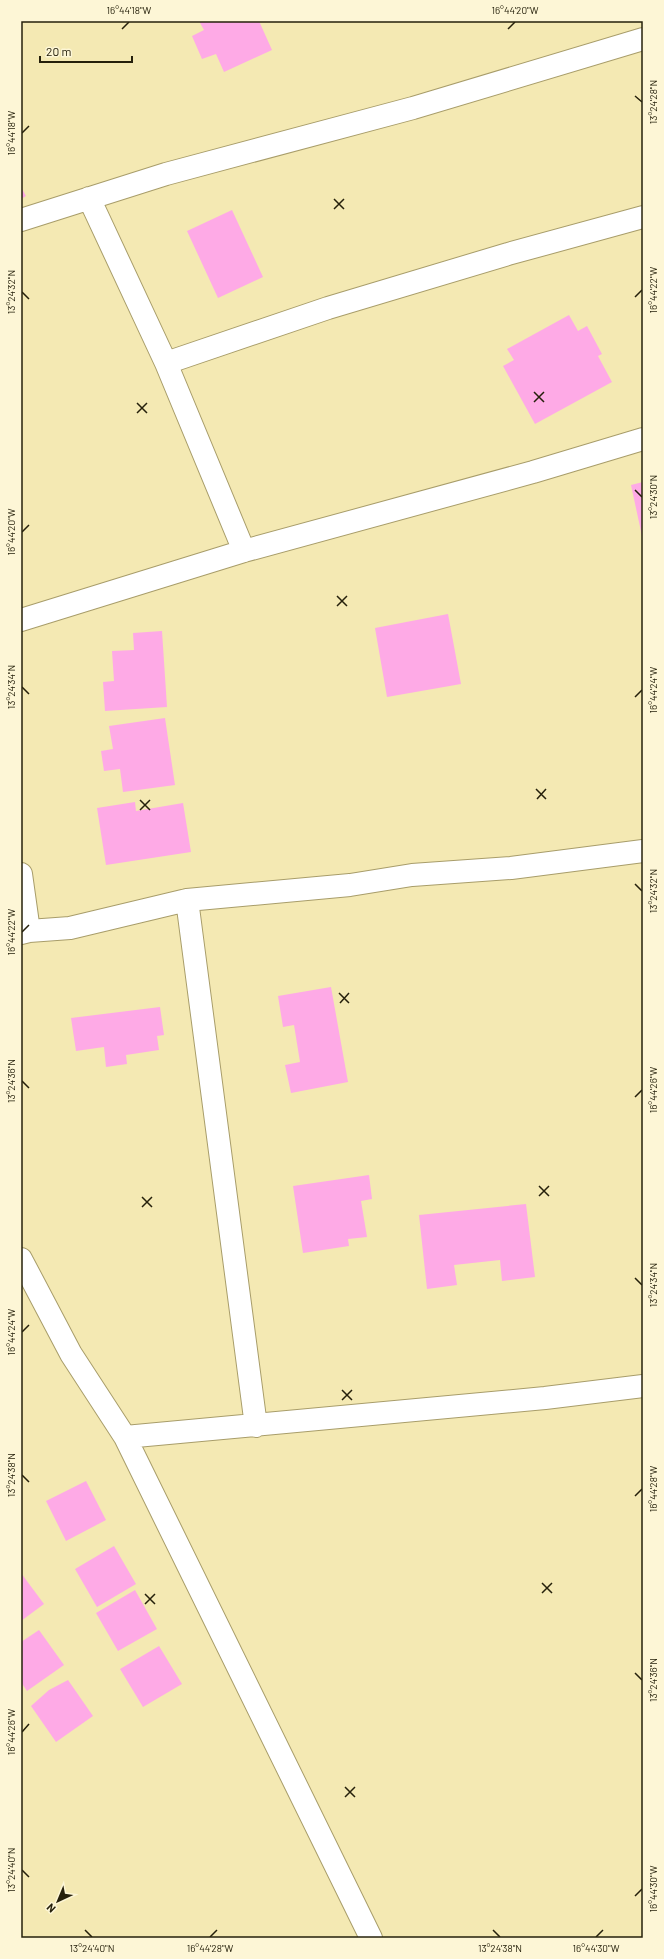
<svg xmlns="http://www.w3.org/2000/svg" width="664" height="1959" font-family="Barlow,sans-serif">
  <rect width="100%" height="100%" fill="#f4e9b3"/>
  <path fill="#feaae6" d="M199 21H259L272 50 224 72 216 54 202 59 192 36 204 30Z
    M21 187 26 196 21 199Z
    M232 210 263 277 218 298 187 231Z
    M569 315 578 331 587 326 602 354 598 356 612 382 535 424 503 366 514 360 507 349Z
    M643 482V536H642L631 485Z
    M448 614 461 684 387 697 375 628Z
    M162 631 167 707 105 711 103 682 114 681 112 651 134 650 133 633Z
    M165 718 175 785 123 792 120 769 104 771 101 751 113 749 109 726Z
    M135 802 136 811 183 803 191 852 106 865 97 808Z
    M331 987 348 1082 291 1093 285 1065 300 1062 294 1025 283 1027 278 996Z
    M160 1007 164 1035 157 1036 159 1050 126 1055 127 1064 106 1067 104 1047 76 1051 71 1018Z
    M369 1175 372 1199 361 1201 367 1237 348 1239 349 1246 303 1253 293 1186Z
    M526 1204 535 1277 502 1281 500 1260 454 1265 457 1285 427 1289 419 1215Z
    M86 1481 106 1520 66 1541 46 1501Z
    M114 1546 136 1584 97 1607 75 1569Z
    M21 1573 44 1604 21 1621Z
    M135 1590 157 1629 118 1651 96 1613Z
    M39 1630 64 1665 27 1691 21 1682V1642Z
    M159 1646 182 1684 143 1707 120 1669Z
    M68 1680 93 1716 56 1742 31 1706 49 1690Z"/>
  <g fill="none" stroke-linecap="round" stroke-linejoin="round">
    <defs>
      <path id="minor" d="M89 198 166 363 244 551
        M21 220 166 174 413 108 643 39
        M166 363 328 308 508 254 643 217
        M21 620 244 551 533 472 643 439
        M21 874 29 931 21 933
        M187 900 256 1426
        M29 931 70 928 187 900 350 885 412 875 511 868 643 851
        M21 1259 71 1354 125 1437 545 1398 643 1386
        M125 1437 371 1938"/>
    </defs>
    <use href="#minor" stroke="#a89d6a" stroke-width="24"/>
    <use href="#minor" stroke="#fff" stroke-width="22"/>
  </g>
  <path fill="none" stroke="#25200b" stroke-width="1.5" d="M122 29 129 22M508 29 515 22M635 96 642 102M22 133 29 126M334 199 344 209M334 209 344 199M22 292 29 299M635 297 642 290M534 392 544 402M534 402 544 392M137 403 147 413M137 413 147 403M635 490 642 497M22 532 29 525M337 596 347 606M337 606 347 596M22 687 29 694M635 697 642 690M536 789 546 799M537 799 546 789M140 800 150 810M140 810 150 800M635 884 642 891M22 932 29 925M339 993 349 1003M340 1003 349 993M22 1081 29 1088M635 1097 642 1090M539 1186 549 1196M539 1196 549 1186M142 1197 152 1207M142 1207 152 1197M635 1278 642 1285M22 1332 29 1325M342 1390 352 1400M342 1400 352 1390M22 1475 29 1482M635 1496 642 1489M542 1583 552 1593M542 1593 552 1583M145 1594 155 1604M145 1604 155 1594M635 1673 642 1680M22 1732 29 1724M345 1787 355 1797M345 1797 355 1787M22 1870 29 1877M635 1896 642 1889M85 1930 92 1937M493 1930 500 1937M210 1937 217 1930M596 1937 603 1930"/>
  <rect width="664" height="1959" fill="none" stroke="#fdf6d6" stroke-width="44"/>
  <g transform="translate(58 1901) rotate(224)" stroke="#fdf6d6" stroke-width="3" paint-order="stroke">
  <path d="M0-3L7 15L0 10L-7 15Z" fill="#25200b"/>
  <text y="-6" font-size="11" font-weight="bold" text-anchor="middle" fill="#25200b">N</text>
  </g>
  <path d="M40 56v6h92v-6" fill="none" stroke="#25200b" stroke-width="2"/>
  <text x="46" y="56" font-size="12" fill="#25200b" stroke="#fdf6d6" stroke-width="3" paint-order="stroke">20 m</text>
  <rect x="22" y="22" width="620" height="1915" fill="none" stroke="#25200b" stroke-width="1.5"/>
  <g font-size="10" text-anchor="middle" fill="#25200b">
    <text x="129" y="14">16°44'18"W</text>
    <text x="515" y="14">16°44'20"W</text>
    <text transform="translate(653 102) rotate(-90)" y="4">13°24'28"N</text>
    <text transform="translate(11 133) rotate(-90)" y="4">16°44'18"W</text>
    <text transform="translate(653 290) rotate(-90)" y="4">16°44'22"W</text>
    <text transform="translate(11 292) rotate(-90)" y="4">13°24'32"N</text>
    <text transform="translate(653 497) rotate(-90)" y="4">13°24'30"N</text>
    <text transform="translate(11 532) rotate(-90)" y="4">16°44'20"W</text>
    <text transform="translate(11 687) rotate(-90)" y="4">13°24'34"N</text>
    <text transform="translate(653 690) rotate(-90)" y="4">16°44'24"W</text>
    <text transform="translate(653 891) rotate(-90)" y="4">13°24'32"N</text>
    <text transform="translate(11 932) rotate(-90)" y="4">16°44'22"W</text>
    <text transform="translate(11 1081) rotate(-90)" y="4">13°24'36"N</text>
    <text transform="translate(653 1090) rotate(-90)" y="4">16°44'26"W</text>
    <text transform="translate(653 1285) rotate(-90)" y="4">13°24'34"N</text>
    <text transform="translate(11 1332) rotate(-90)" y="4">16°44'24"W</text>
    <text transform="translate(11 1475) rotate(-90)" y="4">13°24'38"N</text>
    <text transform="translate(653 1489) rotate(-90)" y="4">16°44'28"W</text>
    <text transform="translate(653 1680) rotate(-90)" y="4">13°24'36"N</text>
    <text transform="translate(11 1732) rotate(-90)" y="4">16°44'26"W</text>
    <text transform="translate(11 1870) rotate(-90)" y="4">13°24'40"N</text>
    <text transform="translate(653 1889) rotate(-90)" y="4">16°44'30"W</text>
    <text x="92" y="1952">13°24'40"N</text>
    <text x="210" y="1952">16°44'28"W</text>
    <text x="500" y="1952">13°24'38"N</text>
    <text x="596" y="1952">16°44'30"W</text>
  </g>
</svg>
